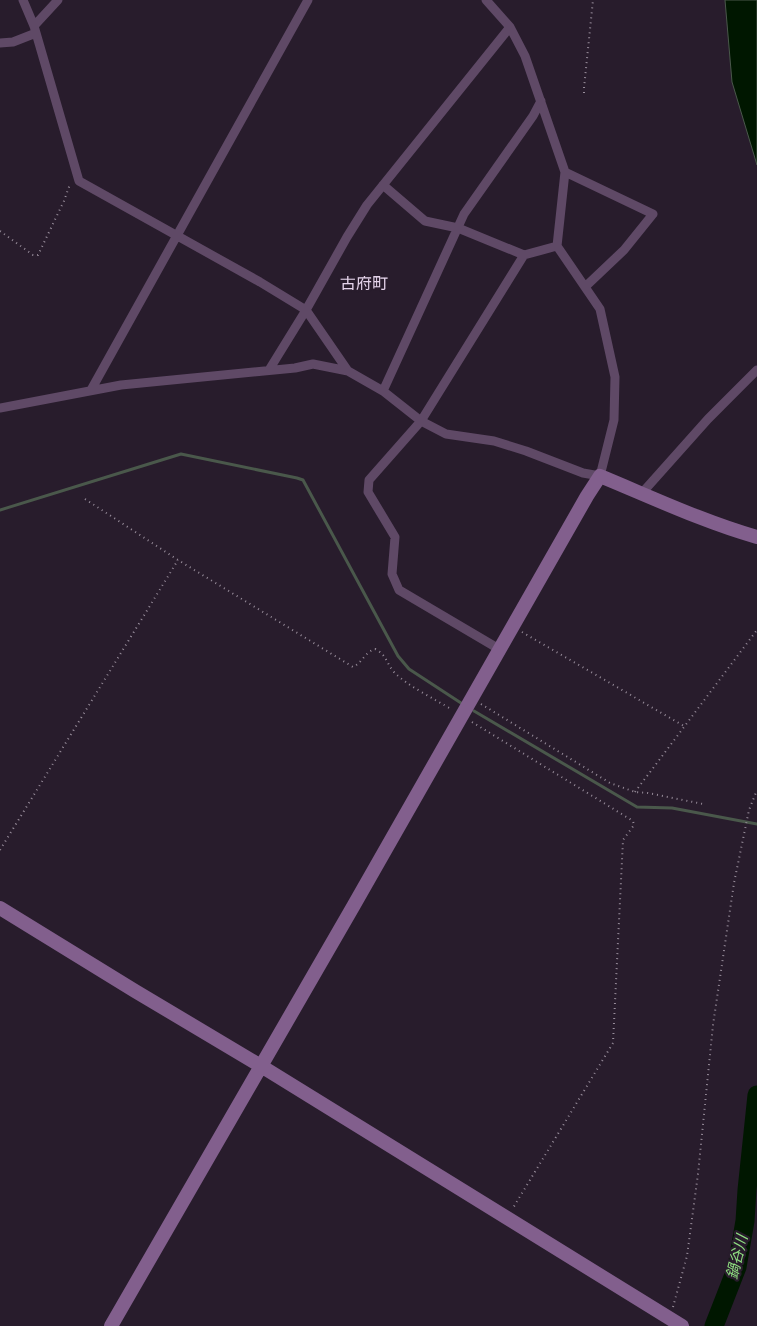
<svg xmlns="http://www.w3.org/2000/svg" width="757" height="1326" font-family="'IBM Plex Serif','Noto Sans JP',serif">
  <rect width="100%" height="100%" fill="#281c2c"/>
  <path fill="#001700" stroke="#4a584b" d="M725 0H757V165L732 82Z"/>
  <g fill="none" stroke-linecap="round" stroke-linejoin="round">
    <path stroke="#4a584b" stroke-width="3" d="M0 510 181 454 297 478 303 480 398 656 409 669 461 703
      M474 711 637 807 672 808 757 824"/>
    <path stroke="#001700" stroke-width="19" d="M714 1326 737 1267 745 1221 747 1190 757 1095"/>
    <path stroke="#988d9b" stroke-width="2" stroke-dasharray="1 4" stroke-linecap="butt" d="M584 93V88L593 0
      M0 231 33 255H38L64 201 70 184
      M85 499 178 560 353 667C362 663 365 652 375 649 387 655 386 663 394 672 406 685 436 700 451 709
      M522 632 684 726
      M481 704 610 783 635 792 648 793 703 804
      M472 722 633 821 634 825 623 840 613 1043 513 1208
      M635 792 757 630
      M0 850 178 560
      M673 1307 687 1256 698 1174 713 1025 734 883 749 810 757 790"/>
    <path stroke="#5f4966" stroke-width="9" d="M23 0 34 26 79 181 260 282 306 310 348 371
      M34 26 58 0
      M0 43 13 42 36 33
      M565 172 653 214 624 250 585 287
      M383 185 425 221 458 228 524 255 557 246
      M269 370 306 310 347 237 367 205 510 27
      M91 390 308 0
      M383 391 464 214 533 116 541 101
      M0 408 121 385 295 368 313 364 348 371 383 391 421 421 446 434 494 441 526 451 583 473 600 476 614 420 615 377 600 309 557 246 565 172 525 56 510 27 486 0
      M642 493 708 419 757 370
      M499 649 399 590 392 574 395 537 368 492 369 480 421 421 524 255"/>
    <path stroke="#825f8d" stroke-width="14" d="M0 908 135 991 261 1066 682 1326
      M111 1326 354 905 587 496 600 476C651 497 704 522 757 537"/>
  </g>
  <g text-anchor="middle" stroke-width="4.5" stroke-linejoin="round" paint-order="stroke">
    <g font-size="15" font-style="italic" fill="#8fdf81" stroke="#281c2c">
      <text transform="translate(737 1257) rotate(-76)" y="5">鍋谷川</text>
    </g>
    <g font-size="16" fill="#e4d3ea" stroke="#281c2c">
      <text x="364" y="289">古府町</text>
    </g>
  </g>
</svg>
